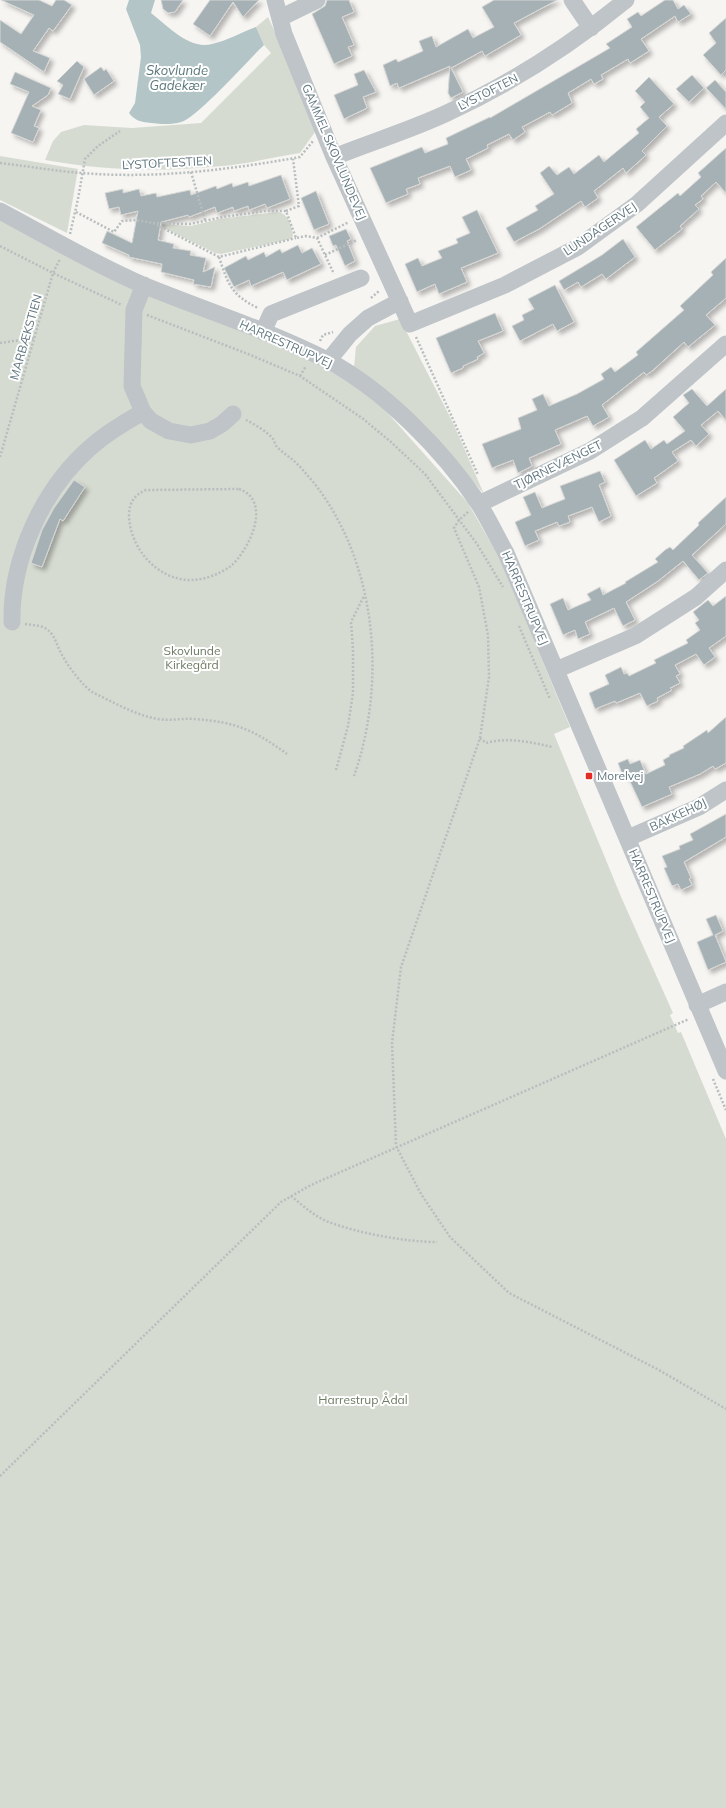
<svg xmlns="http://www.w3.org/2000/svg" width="726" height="1808" font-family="Mulish,sans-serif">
  <defs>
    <filter id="shadow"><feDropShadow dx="3.5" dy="3.5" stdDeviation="2" flood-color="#0004"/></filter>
  </defs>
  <rect width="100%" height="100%" fill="#f6f5f2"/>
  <path fill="#d6dbd1" d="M268 17 310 108 315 132 300 153C274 157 248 164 222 166 160 172 106 171 45 160L53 141 61 132 84 125 132 128 201 123 271 53 264 45 256 27Z
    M0 156 78 169 67 233 0 200Z
    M277 212C289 213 292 226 293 236L291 239 221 254 215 253 164 228 161 224 191 226 219 219Z
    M0 219 148 294 302 356 351 383 385 410 468 503 499 557 570 727 554 734 622 899 673 1013 670 1015 678 1033 681 1032 726 1139V1808H0Z
    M400 319 453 423 484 494 430 433 354 367 356 347 375 326Z"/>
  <path fill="#b3c5c6" d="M129 0H155L151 13C167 25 189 50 212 44 227 41 242 32 256 27L264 45C249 59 197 118 181 122 172 125 160 124 151 123 142 122 135 121 129 113L135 103 141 57 140 45 126 9Z"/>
  <path fill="#a5b1b4" stroke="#d7d7d5" filter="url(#shadow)" d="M1 0H39L52 6 56 0H64L72 5 53 31 49 28 33 51 50 58 44 72 0 42V20L21 34 34 15Z
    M161 0H183L175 12 168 13 163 9Z
    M210 0H259L243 17 233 2 210 36 193 24Z
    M327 0H349L354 12 342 17 354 45 348 47 352 56 334 64 312 14 325 6Z
    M494 0H557L514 23 521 35 485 56 482 51 451 68 463 92 451 98 448 93 450 66 399 88 397 83 390 86 383 65 396 59 398 62 423 51 419 41 432 36 436 47 468 29 473 38 494 27 482 7Z
    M665 0H673L678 9 684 5 691 14 678 22 675 16 641 39 649 51 630 63 628 59 601 75 603 79 594 84 591 79 568 93 572 103 552 115 550 112 522 127 525 132 513 140 509 134 487 145 488 148 466 159 471 170 455 177 450 166 418 178 420 184 406 189 408 194 386 203 370 168 422 147 425 153 448 144 446 138 490 117V118L610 48 606 44 632 27 627 19 638 12 641 16Z
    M726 18V70L721 75 703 55 716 43 709 33Z
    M77 61 84 67 70 99 58 94 63 85 57 81Z
    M101 67 104 71 106 69 114 81 94 95 84 79Z
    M364 70 376 92 363 97 367 108 344 119 334 95 358 85 354 74Z
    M15 72 51 88 48 95 32 106 41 110 34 126 39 128 33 142 11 133 29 92 10 84Z
    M692 75 704 88 689 102 676 89Z
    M649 77 674 104 659 117 667 126 642 151 646 155 626 173 623 168 594 191 598 198 585 207 581 201 539 229 514 242 506 228 538 210 535 206 554 194 540 173 549 166 557 175 569 167 574 174 599 155 604 162 639 133 636 129 649 118 640 107 645 102 635 91Z
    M715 80 726 92V109L706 88Z
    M726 148V193L716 182 701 196 703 199 695 205 699 209 680 226 682 229 655 250 636 227 678 193 680 196 701 177 698 173Z
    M281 175 290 199 267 208 265 204 249 210 248 206 234 211 233 207 217 213 215 207 189 217 188 215 161 222 158 240 174 244 173 248 191 251 190 255 206 258 203 272 215 267 211 287 193 284 194 280 161 272 162 264 129 257V255L102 243 107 231 132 243 138 211 121 215 119 207 109 209 105 193 123 189V193L139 189 141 196 156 193 157 197 190 190 191 195 216 186 217 189 232 183 233 187 248 182 249 186Z
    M316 191 329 224 314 230 301 198Z
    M477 210 498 253 461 268 467 282 439 294 435 284 417 292 405 264 418 258 422 266 442 258 438 251 458 243 456 239 470 233 462 217Z
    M346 229 351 239 347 241 355 261 345 266 336 245 333 246 329 236Z
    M623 239 635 257 606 279 602 274 581 287 578 282 564 290 559 281 602 255Z
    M298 245 302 253 312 248 321 264 287 280 283 272 251 286 249 280 234 287 224 268 246 256 248 260 264 252 266 257 280 249 282 253Z
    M726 258V298L706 315 715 325 688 347 684 342 652 371 646 375 644 372 602 405 609 417 593 426 587 416 555 430 561 444 529 458 532 466 518 473 513 460 492 468 482 444 521 429 518 418 537 410 532 399 543 394 549 406 577 394 604 379 601 374 611 367 615 372 638 355 636 352 684 310 680 306 713 275 711 272Z
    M555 285 574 322 557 331 553 324 520 341 512 326 524 320 522 315 534 309 528 299Z
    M495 313 503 331 478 341 484 353 477 357 478 359 463 366V368L451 373 436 338Z
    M692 389 707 406 726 389V420L718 411 701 425 709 434 696 446 691 440 672 452 678 461 654 478 657 483 636 496 614 460 645 440 651 449 664 440 667 444 685 431 673 417 689 403 683 395Z
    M600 471 605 482 599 485 611 516 599 522 592 507 568 516 570 522 559 526 557 522 535 531 539 540 525 546 515 522 531 515 523 497 535 492 542 508 565 499 560 486Z
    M74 480 85 487 63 521 60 519 42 567 31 563 42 530 54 508Z
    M726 497V524L692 555 708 573 699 580 683 561 658 581 626 602 635 620 623 626 614 608 585 622 590 634 578 639 575 630 563 635 550 604 563 598 568 610 591 600 587 594 600 587 603 595 626 583 625 582 658 562 655 559 665 550 670 547 673 550 699 525 698 523Z
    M726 596V636L709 648 715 657 704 665 696 654 675 665 680 674 676 676 680 683 670 688 672 690 657 698 658 701 647 706 640 693 616 703 615 701 595 709 589 693 609 684 605 675 621 667 624 674 627 673 629 676 656 663 654 660 688 643 686 640 700 630 695 623 699 620 693 612 708 600 713 606Z
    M726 717V763L715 769 713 766 700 774 669 787 672 794 642 807 627 775 623 776 618 763 628 759 630 764 640 760 646 774 665 765 663 760 670 756 669 755 684 748 683 746 707 730 708 733Z
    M726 814V837L684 862 691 878 689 879 692 885 681 890 678 884 672 886 664 868 667 867 662 856 680 849 679 846 693 840 690 834Z
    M716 915 723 931 715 935 726 962 708 970 697 942 713 935 706 919Z"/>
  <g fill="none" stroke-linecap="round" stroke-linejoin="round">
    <path stroke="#b8bdbe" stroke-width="2.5" stroke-dasharray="2 2" stroke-linecap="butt" d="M0 163C27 166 54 171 82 173 155 179 228 170 300 157L313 141
      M191 172 205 220
      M286 211 299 206 293 159
      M76 212 114 232 122 221 136 220 153 223 219 257 296 238
      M153 223 190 224 223 217 266 211H286L296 238 306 236 317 238 334 274
      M70 234 78 199 85 159 98 146 120 131
      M317 238 349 222
      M0 246 53 273 122 305
      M325 255 357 240
      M219 257C228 284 231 295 258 308
      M371 298 379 291
      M147 315 248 354 300 376 362 418 391 442 425 474 477 544 503 587
      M416 337 478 475
      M320 341 323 335 333 332
      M0 343 35 338
      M300 376 306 366
      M246 420C254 424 268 432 273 439 275 442 275 445 277 447 282 452 288 456 293 460 301 467 307 475 314 483 377 563 387 682 354 776
      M0 457 53 273 60 259
      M239 489C273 501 249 550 231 566 220 574 204 580 191 580 157 580 130 548 129 516 129 503 134 495 146 490Z
      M468 512 459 520 454 528 479 587 488 635 489 677 480 738 401 967 392 1043 396 1146 421 1194 450 1237 509 1293 659 1370 726 1409
      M25 624C32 625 39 625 45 628 55 634 56 644 61 653 67 665 83 687 94 693 115 703 135 715 158 719 171 721 183 718 195 719 236 722 254 730 287 754
      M519 626 550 699
      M480 738 486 743C507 737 531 742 552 747
      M336 770 348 726 353 693V650L351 622 364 596
      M713 1079 726 1110
      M291 1196C302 1205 313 1215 326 1221 357 1233 405 1242 437 1242
      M0 1476 281 1202 311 1185 689 1019"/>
    <path stroke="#bec4c7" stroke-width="17" d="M275 0 284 34 334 157 410 324 505 285 578 247 637 204 726 123
      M572 0 591 28
      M280 18 317 0
      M334 157C371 142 411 130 447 113 512 83 571 45 626 0
      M0 211C47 236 94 264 143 285 204 310 268 330 327 360 384 390 443 450 479 504 489 520 497 537 506 553L726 1071
      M144 285 134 310 132 386 143 412 151 421 169 431 191 435 210 431 222 424 233 414
      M263 332 271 314 361 278
      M328 361 350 334 368 318 400 301
      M479 504 590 451 642 418 726 344
      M12 622C11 558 43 488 92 446 107 433 125 422 143 412
      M556 670 635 636 696 597 726 570
      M628 838 699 807 726 790
      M697 1005 726 992"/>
  </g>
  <rect fill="#e42d24" stroke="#fff" stroke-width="1.5" x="585" y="772" width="8" height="8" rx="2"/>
  <g text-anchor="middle" stroke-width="4" stroke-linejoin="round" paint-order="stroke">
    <g font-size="12" fill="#60767e" stroke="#fff">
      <text transform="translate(488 92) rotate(-27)" y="4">LYSTOFTEN</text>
      <text transform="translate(334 152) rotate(67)" y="4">GAMMEL SKOVLUNDEVEJ</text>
      <text transform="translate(167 163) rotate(-3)" y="4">LYSTOFTESTIEN</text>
      <text transform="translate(600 229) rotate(-34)" y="4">LUNDAGERVEJ</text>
      <text transform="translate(26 337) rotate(-74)" y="4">MARBÆKSTIEN</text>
      <text transform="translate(286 344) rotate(24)" y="4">HARRESTRUPVEJ</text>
      <text transform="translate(558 465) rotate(-26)" y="4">TJØRNEVÆNGET</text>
      <text transform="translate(525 598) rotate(67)" y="4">HARRESTRUPVEJ</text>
      <text transform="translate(678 815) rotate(-25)" y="4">BAKKEHØJ</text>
      <text transform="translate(652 896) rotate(67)" y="4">HARRESTRUPVEJ</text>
    </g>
    <g font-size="12" fill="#6c7b63" stroke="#fff">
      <text x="192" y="655">Skovlunde<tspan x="192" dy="14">Kirkegård</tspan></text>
      <text x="363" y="1404">Harrestrup Ådal</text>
    </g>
    <g font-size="12" fill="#60767e" stroke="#fff" text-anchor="start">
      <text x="597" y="780">Morelvej</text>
    </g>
    <g font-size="13" font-style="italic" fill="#5b7779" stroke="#fff">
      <text x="177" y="75">Skovlunde<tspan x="177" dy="15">Gadekær</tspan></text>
    </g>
  </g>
</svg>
